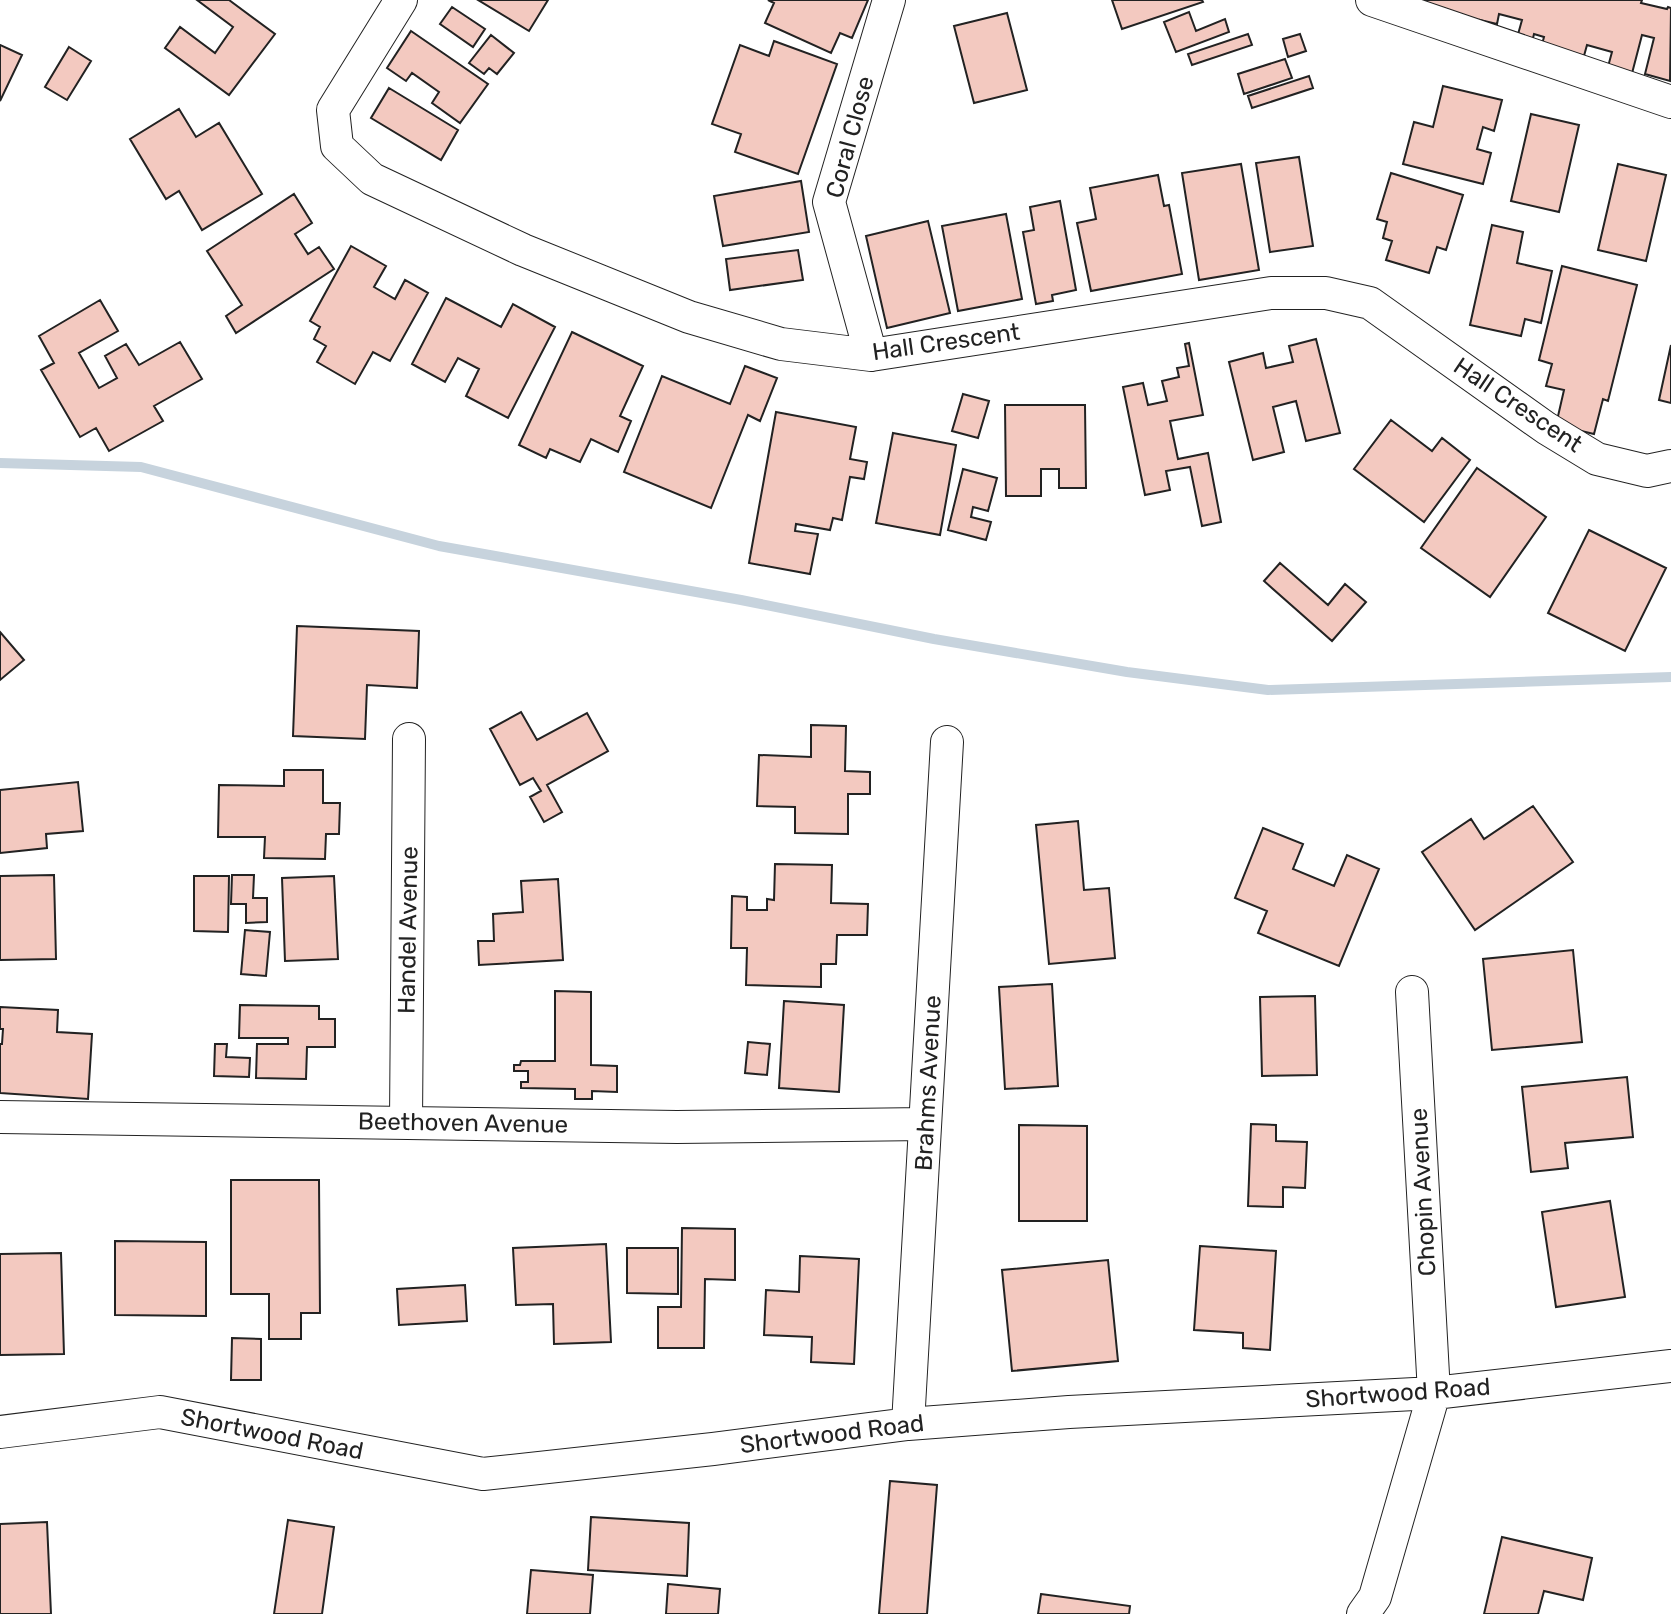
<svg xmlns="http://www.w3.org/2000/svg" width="1671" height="1614" font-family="Rubik,sans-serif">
  <rect width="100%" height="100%" fill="#fff"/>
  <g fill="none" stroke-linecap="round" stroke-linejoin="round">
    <path stroke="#c7d3dd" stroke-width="10" d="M0 463 141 467 439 546 741 600 934 639 1127 672 1268 690 1671 677"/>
  </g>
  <path fill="#f3c9c0" stroke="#222" stroke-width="2" d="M197 0H229L275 34 229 95 165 48 180 27 215 53 233 27Z
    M478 0H548L529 31Z
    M768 0H868L852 38 840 33 831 53 765 23 774 3Z
    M1112 0H1202L1203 2 1122 29Z
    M1406 0H1642L1641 3 1667 9 1668 7 1671 8 1670 81 1645 74 1654 38 1642 35 1630 81 1606 74 1612 52 1587 45 1582 63 1540 52 1544 37 1534 34 1532 42 1517 38 1522 20 1499 14 1497 24 1480 20 1479 25Z
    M452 7 485 29 473 47 440 24Z
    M1189 12 1196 31 1225 19 1229 32 1176 52 1164 22Z
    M1007 13 1027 90 974 103 954 26Z
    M411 31 488 84 460 123 432 103 439 92 412 73 406 81 387 68Z
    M1248 34 1252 45 1192 65 1188 54Z
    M1300 34 1306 51 1288 57 1283 39Z
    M491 35 514 53 497 74 489 68 484 74 469 63Z
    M774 41 837 64 798 174 735 152 741 134 712 124 740 45 769 56Z
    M0 45 22 55 0 101Z
    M69 47 91 61 67 100 45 87Z
    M1285 59 1292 78 1244 94 1238 74Z
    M1309 76 1313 88 1252 108 1248 96Z
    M1443 86 1502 100 1494 131 1483 127 1477 149 1491 153 1483 184 1403 164 1414 122 1433 127Z
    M389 88 458 130 441 160 371 118Z
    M179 109 196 137 219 123 262 194 202 230 179 191 166 199 130 139Z
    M1531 114 1579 125 1559 212 1511 201Z
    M1299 157 1313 246 1270 252 1256 163Z
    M1241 164 1259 270 1199 280 1182 173Z
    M1618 164 1666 175 1646 261 1598 250Z
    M1391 173 1463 195 1446 250 1437 247 1429 273 1386 260 1392 241 1383 238 1387 222 1377 219Z
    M1158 175 1164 206 1169 205 1182 274 1091 291 1077 223 1096 219 1090 188Z
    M801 181 809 232 723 246 714 196Z
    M294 194 312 223 295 234 308 254 319 247 334 269 236 333 226 316 242 305 207 251Z
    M1060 201 1076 290 1052 295 1053 301 1036 304 1023 232 1034 230 1030 207Z
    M1006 214 1022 299 958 311 942 226Z
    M928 221 950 313 887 328 866 236Z
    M1492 225 1523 232 1517 263 1552 271 1541 323 1525 319 1521 336 1470 325Z
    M351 246 386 266 374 287 395 299 405 280 428 293 390 361 373 352 355 384 317 362 326 346 314 339 320 327 310 321Z
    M798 250 803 280 730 290 726 259Z
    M1562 266 1637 285 1608 401 1603 399 1594 434 1556 425 1564 390 1546 386 1552 364 1539 360Z
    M446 298 501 327 513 304 555 327 508 418 466 396 479 369 458 358 445 382 412 364Z
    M100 300 118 331 79 353 99 388 117 378 105 356 126 344 139 365 180 342 202 379 154 406 163 421 109 451 96 428 80 437 41 370 54 363 39 336Z
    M572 332 643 366 620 416 631 421 618 452 591 439 580 462 550 449 546 458 519 445Z
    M1316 339 1340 433 1306 441 1296 401 1273 407 1284 452 1253 460 1229 362 1263 353 1266 368 1293 362 1289 346Z
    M1189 343 1203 415 1170 421 1178 459 1208 453 1221 522 1202 526 1190 467 1166 471 1170 490 1145 495 1123 387 1143 383 1148 405 1167 401 1162 381 1179 377 1177 368 1189 366 1185 344Z
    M1671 345V403L1659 400Z
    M745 366 777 378 760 421 748 415 711 508 624 472 662 376 730 404Z
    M963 394 989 401 978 438 952 431Z
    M1005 405H1085L1086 488H1059V469H1041V496H1006Z
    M776 412 856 427 850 459 867 462 864 479 850 477 842 520 833 518 830 530 796 524 795 531 818 534 810 574 749 563Z
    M1391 420 1432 451 1442 438 1470 460 1424 522 1354 469Z
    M893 433 956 445 940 535 876 523Z
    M1477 468 1546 517 1490 597 1421 548Z
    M963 469 997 478 988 511 973 507 971 517 991 522 986 540 948 530Z
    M1589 530 1666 568 1625 651 1548 613Z
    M1280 563 1328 605 1345 584 1366 602 1332 641 1264 581Z
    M297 626 419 631 417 688 367 685 365 739 293 736Z
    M0 632 24 660 0 680Z
    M521 712 537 740 587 713 608 751 547 785 562 812 544 822 530 797 541 791 533 778 520 785 490 729Z
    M811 725 846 726 845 771 870 772V794H848V834L795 833V807L757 806 759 755 811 757Z
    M284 770H323V803H340L339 834H326L325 859 264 858 265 837H218L219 785 284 786Z
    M78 782 83 831 46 834 47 848 0 853V790Z
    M1533 806 1573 862 1475 930 1422 852 1471 819 1484 839Z
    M1078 821 1084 890 1109 888 1115 958 1049 964 1036 825Z
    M1263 828 1303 844 1293 869 1334 886 1347 855 1379 869 1339 966 1258 933 1267 911 1235 898Z
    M775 864 832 865 831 903 868 904 867 935H837L836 964H821V987L746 985 747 948H731L732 896 747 897V910H767V899L774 900Z
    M54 875 56 959 0 960V876Z
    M232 875H254L253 898H267V922L246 923V904H231Z
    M194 876H229L228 932 194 931Z
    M334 876 338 959 285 961 282 878Z
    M558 879 563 960 479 965 478 941H494L493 914 523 912 521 881Z
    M245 930 270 932 266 976 241 974Z
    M1573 950 1582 1042 1492 1050 1483 959Z
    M1052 984 1058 1086 1005 1089 999 987Z
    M555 991 591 992V1065L617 1066V1092L592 1091V1099H575V1089L521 1088V1082H528V1071H514V1065H520L521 1061H555Z
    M1315 996 1317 1075 1262 1076 1260 997Z
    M784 1001 844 1005 839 1092 779 1088Z
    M240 1005 319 1006V1019H335V1047H307L306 1079 256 1078 257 1044H288V1038H239Z
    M0 1007 58 1010 57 1032 92 1034 88 1099 0 1093V1044H2L3 1029H0Z
    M748 1042 770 1044 767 1075 745 1073Z
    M215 1044H227L226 1057 250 1058 249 1077 214 1076Z
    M1627 1077 1633 1137 1565 1143 1568 1168 1531 1172 1522 1087Z
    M1251 1124 1276 1125V1141L1307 1142 1305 1188 1283 1187V1207L1248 1206Z
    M1019 1125 1087 1126V1221H1019Z
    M231 1180H319L320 1313H301V1339H269V1294H231Z
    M1610 1201 1625 1297 1556 1307 1542 1212Z
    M682 1228 735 1229V1280L705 1279 704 1348H658V1307H681Z
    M115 1241 206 1242V1316L115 1315Z
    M606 1244 611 1342 554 1344 553 1304 516 1305 513 1248Z
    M1200 1246 1276 1251 1270 1350 1243 1348V1333L1194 1330Z
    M627 1248H678V1294L627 1293Z
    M61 1253 64 1354 0 1355V1254Z
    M800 1256 859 1259 854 1364 811 1362 812 1337 764 1335 766 1290 799 1292Z
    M1108 1260 1118 1361 1012 1371 1002 1270Z
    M465 1285 467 1321 399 1325 397 1289Z
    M232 1338 261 1339V1380H231Z
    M890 1481 937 1485 927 1614H879Z
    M591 1517 689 1523 687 1576 588 1570Z
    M288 1520 334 1527 322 1614H274Z
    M47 1522 51 1614H0V1524Z
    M1502 1537 1592 1558 1583 1600 1544 1591 1538 1614H1484Z
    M531 1570 593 1575 590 1614H527Z
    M668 1584 720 1589 718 1614H666Z
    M1041 1594 1130 1606 1129 1614H1038Z"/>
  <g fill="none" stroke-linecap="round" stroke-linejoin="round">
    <defs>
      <path id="minor" d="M401 0 333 110 337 146 372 179 523 250 689 317 781 344 871 355 1271 293H1326L1370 303 1546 428 1597 459 1647 471 1671 466
        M1372 0 1671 102
        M871 355 829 202 889 0
        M0 1117 677 1127 925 1124
        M406 1121 409 739
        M908 1424 947 742
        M0 1432 160 1412 483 1474 713 1449 908 1424 1069 1412 1434 1393 1671 1366
        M1363 1614 1375 1597 1434 1393 1412 992"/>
    </defs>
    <use href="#minor" stroke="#222" stroke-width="34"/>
    <use href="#minor" stroke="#fff" stroke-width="32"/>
  </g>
  <g text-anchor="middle" stroke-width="5" stroke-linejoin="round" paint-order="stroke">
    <g font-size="24" fill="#222" stroke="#fff">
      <text transform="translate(850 137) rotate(-75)" y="8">Coral Close</text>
      <text transform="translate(946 342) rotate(-8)" y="8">Hall Crescent</text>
      <text transform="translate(1518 405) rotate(34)" y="8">Hall Crescent</text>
      <text transform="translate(408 930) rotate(-89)" y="8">Handel Avenue</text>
      <text transform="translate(928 1083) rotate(-87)" y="8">Brahms Avenue</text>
      <text transform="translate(463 1123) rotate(1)" y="8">Beethoven Avenue</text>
      <text transform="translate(1423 1192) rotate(-93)" y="8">Chopin Avenue</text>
      <text transform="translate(1398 1393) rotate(-4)" y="8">Shortwood Road</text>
      <text transform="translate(272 1434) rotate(11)" y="8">Shortwood Road</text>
      <text transform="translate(832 1434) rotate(-7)" y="8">Shortwood Road</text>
    </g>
  </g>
</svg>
